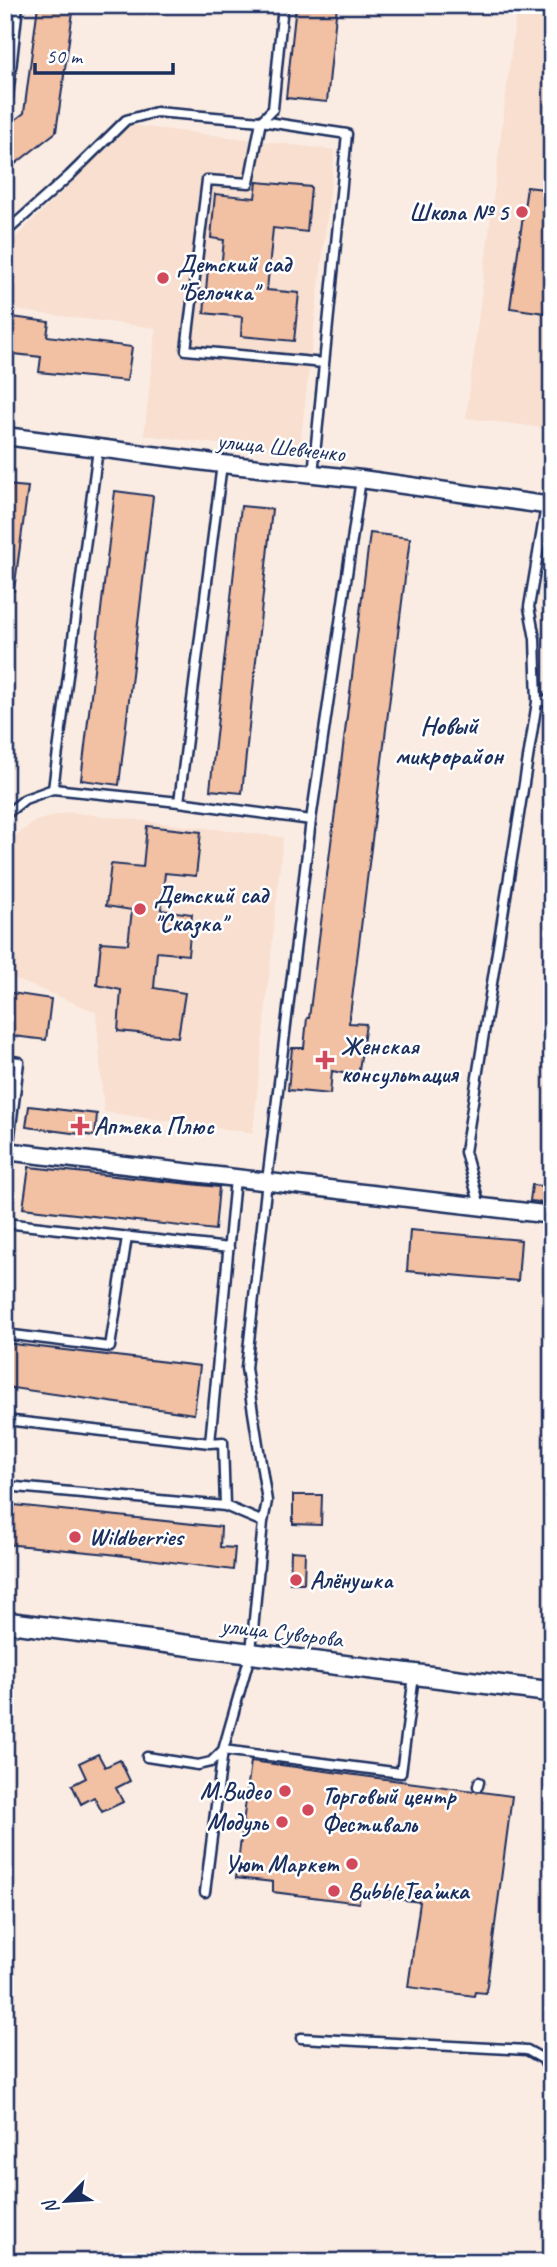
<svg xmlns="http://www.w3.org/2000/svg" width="557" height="2267" font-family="Caveat,sans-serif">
  <rect width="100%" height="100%" fill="#fbece3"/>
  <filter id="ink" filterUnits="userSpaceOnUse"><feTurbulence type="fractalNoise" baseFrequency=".0143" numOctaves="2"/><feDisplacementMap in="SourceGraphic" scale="14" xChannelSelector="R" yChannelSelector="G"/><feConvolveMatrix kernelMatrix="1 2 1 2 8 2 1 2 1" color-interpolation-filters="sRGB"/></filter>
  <g filter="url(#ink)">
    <path fill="#f8dfd0" d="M517 5H552V429L466 418Z
      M130 125 335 150 299 454 144 435 156 328 5 309V248Z
      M68 812 283 837 253 1133 104 1112 96 1012 5 975V843L36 821Z"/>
    <path fill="#f2c0a3" stroke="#1b2f5e" stroke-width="2" d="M38 5H74L56 132 5 172V128L24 113Z
      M296 5H337L327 102 286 98Z
      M257 182 311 187 307 232 273 228 267 290 299 293 294 341 241 336 242 317 204 313 208 268 221 269 224 240 211 238 215 194 255 198Z
      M527 187 552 190V314L510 308Z
      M5 316 49 322 47 336 132 347 127 381 39 372 41 357 5 353Z
      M5 485 28 487 14 591 5 590Z
      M115 491 153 496 119 785 81 780Z
      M241 506 272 509 242 793 210 790Z
      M370 533 410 538 349 1023 366 1024 358 1076 332 1071 330 1094 288 1090 292 1048H304L307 1018H309Z
      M147 826 201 832 196 876 165 873 161 910 192 914 188 955 157 952 154 988 185 993 178 1037 118 1031 121 990 97 985 101 942 128 944 132 910 106 906 111 864 143 867Z
      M5 992 51 999 46 1040 5 1035Z
      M29 1106 97 1114 95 1136 26 1127Z
      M29 1167 219 1187 215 1230 23 1208Z
      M532 1185 551 1187 549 1203 530 1201Z
      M410 1230 521 1240 518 1281 407 1271Z
      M5 1343 200 1366 194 1414 5 1387Z
      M293 1495H322L321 1525 293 1524Z
      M5 1504 221 1527 220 1547 235 1548 233 1570 109 1554 5 1544Z
      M291 1551 305 1552 304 1583H290Z
      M98 1754 105 1767 120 1760 130 1781 116 1788 123 1802 102 1812 94 1797 81 1804 72 1785 86 1778 79 1763Z
      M251 1761 512 1796 486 1993 475 1992 474 1996 408 1987 420 1902 360 1894 359 1903 273 1892V1882L236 1878Z"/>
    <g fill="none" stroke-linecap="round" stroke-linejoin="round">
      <defs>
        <path id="service" d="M5 99 8 97 18 5
          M5 233 69 176 126 120 156 112 261 121 273 109 283 5
          M222 464 179 802 311 820
          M313 474 347 134 261 121 249 183 207 180 186 350 324 363
          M537 702 552 699
          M53 789 179 802
          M5 815 25 799 53 789 98 449
          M5 1060 19 1062 8 1151
          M480 1206 465 1152 537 702 535 639 529 607 546 506
          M5 1223 229 1248
          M5 1334 110 1347 127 1237
          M5 1420 210 1443 223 1442 225 1506 5 1486
          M210 1443 235 1179
          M225 1506 263 1522
          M147 1757 198 1765 211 1762 223 1750 251 1652 263 1522 267 1501 246 1368 267 1181 311 820 361 479
          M478 1786 479 1782
          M205 1892 223 1750 401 1773 414 1676
          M301 2038 527 2050 543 2059 552 2076"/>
        <path id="minor" d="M5 436 222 464 361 479 552 506
          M5 1151 552 1215"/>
        <path id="tertiary" d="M5 1622 552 1692"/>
      </defs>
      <use href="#service" stroke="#1b2f5e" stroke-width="13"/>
      <use href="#minor" stroke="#1b2f5e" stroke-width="21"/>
      <use href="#tertiary" stroke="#1b2f5e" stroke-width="24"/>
      <use href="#service" stroke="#fff" stroke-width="8"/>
      <use href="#minor" stroke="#fff" stroke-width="16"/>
      <use href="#tertiary" stroke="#fff" stroke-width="19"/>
    </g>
  </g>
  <g fill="#d1495b" stroke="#fff" stroke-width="2.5">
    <circle cx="522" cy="212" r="7"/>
    <circle cx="163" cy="278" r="7"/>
    <circle cx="140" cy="909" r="7"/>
    <path d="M321.5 1049.5h7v7h7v7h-7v7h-7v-7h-7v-7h7z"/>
    <path d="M76.5 1115.5h7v7h7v7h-7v7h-7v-7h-7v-7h7z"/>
    <circle cx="75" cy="1537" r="7"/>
    <circle cx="296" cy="1580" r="7"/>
    <circle cx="285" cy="1791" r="7"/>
    <circle cx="308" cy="1810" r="7"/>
    <circle cx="282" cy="1822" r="7"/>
    <circle cx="352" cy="1864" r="7"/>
    <circle cx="334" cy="1891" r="7"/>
  </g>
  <g text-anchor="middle" stroke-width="5" stroke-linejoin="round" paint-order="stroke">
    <g font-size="24" font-weight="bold" fill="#1b2f5e" stroke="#fff" text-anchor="start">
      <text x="508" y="220" text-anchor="end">Школа № 5</text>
      <text x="177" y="272">Детский сад<tspan x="177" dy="28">"Белочка"</tspan></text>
      <text x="154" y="903">Детский сад<tspan x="154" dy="28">"Сказка"</tspan></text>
      <text x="341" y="1054">Женская<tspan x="341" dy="28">консультация</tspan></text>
      <text x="94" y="1134">Аптека Плюс</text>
      <text x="89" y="1545">Wildberries</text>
      <text x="310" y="1588">Алёнушка</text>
      <text x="271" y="1799" text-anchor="end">М.Видео</text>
      <text x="322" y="1804">Торговый центр<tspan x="322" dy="28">Фестиваль</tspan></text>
      <text x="268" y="1830" text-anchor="end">Модуль</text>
      <text x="338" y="1872" text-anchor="end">Уют Маркет</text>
      <text x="348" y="1899">BubbleTea’шка</text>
    </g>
    <g font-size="24" fill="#1b2f5e" stroke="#fff">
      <text transform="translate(281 447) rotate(6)" y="8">улица Шевченко</text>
      <text transform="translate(282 1632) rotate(7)" y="8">улица Суворова</text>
    </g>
    <g font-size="26" font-weight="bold" fill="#1b2f5e" stroke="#fff">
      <text x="449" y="734">Новый<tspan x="449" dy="30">микрорайон</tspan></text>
    </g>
  </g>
  <rect width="557" height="2267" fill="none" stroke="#fff" stroke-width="28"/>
  <rect x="14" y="14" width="529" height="2239" fill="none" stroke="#1b2f5e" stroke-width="2.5" filter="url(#ink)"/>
  <g transform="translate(66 2201) rotate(245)" stroke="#ffffff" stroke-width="5" paint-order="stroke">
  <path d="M0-5L12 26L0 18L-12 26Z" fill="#1b2f5e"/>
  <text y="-10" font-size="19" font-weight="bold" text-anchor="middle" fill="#1b2f5e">N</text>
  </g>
  <path d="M35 63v10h138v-10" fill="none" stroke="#1b2f5e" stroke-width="3.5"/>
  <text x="46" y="63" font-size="21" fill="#1b2f5e" stroke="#ffffff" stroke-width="5" paint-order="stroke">50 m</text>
</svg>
